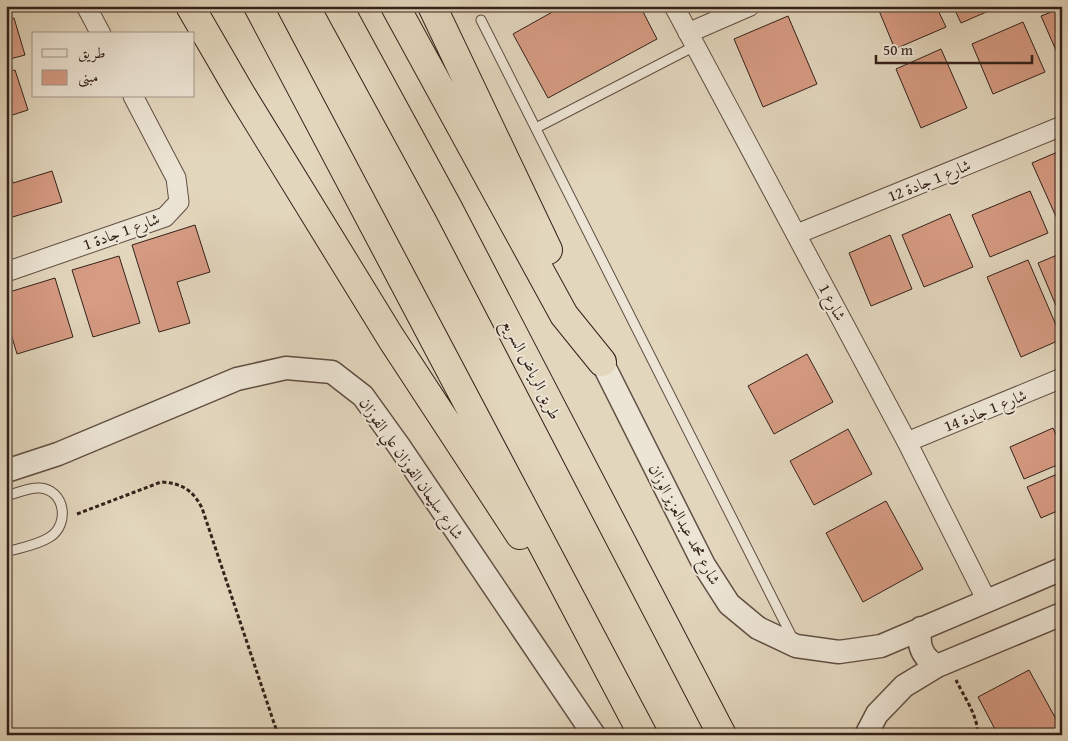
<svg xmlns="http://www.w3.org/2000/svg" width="1068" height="741" font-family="'Gentium Book Plus',Amiri,serif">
  <rect width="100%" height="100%" fill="#e2d6bd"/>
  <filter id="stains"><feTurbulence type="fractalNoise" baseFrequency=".004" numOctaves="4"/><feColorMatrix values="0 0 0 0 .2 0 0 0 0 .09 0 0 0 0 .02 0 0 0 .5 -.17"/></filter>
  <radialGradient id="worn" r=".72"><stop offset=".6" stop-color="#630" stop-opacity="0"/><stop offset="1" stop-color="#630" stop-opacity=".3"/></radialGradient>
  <path fill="#d69b83" stroke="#34211a" d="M563 6H640L657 39 548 98 513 34Z
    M877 6H936L946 27 895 49Z
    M953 6H1000L961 23Z
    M1062 8V64L1041 16Z
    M788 16 817 84 763 107 734 39Z
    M14 18 25 55 6 60V20Z
    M1023 22 1045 72 993 94 972 44Z
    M941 49 967 108 921 128 896 69Z
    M15 70 28 110 6 117V72Z
    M1062 150V230L1032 163Z
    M6 159 13 183 52 171 62 202 6 219Z
    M1030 191 1048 233 990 257 972 215Z
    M950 214 973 267 924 287 902 235Z
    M195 225 210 272 177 282 190 323 159 332 132 245Z
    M890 235 912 289 871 306 849 253Z
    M1062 253V320L1038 263Z
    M119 256 140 323 93 337 72 270Z
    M1028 260 1062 339 1021 357 987 277Z
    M55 278 73 337 17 354 6 317V293Z
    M807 354 833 402 774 434 748 386Z
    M1053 428 1062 448V463L1024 479 1010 447Z
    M848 429 872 474 814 505 790 461Z
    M1062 472V509L1041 518 1027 487Z
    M886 501 923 569 863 602 826 533Z
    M1029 670 1062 730V735H998L978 697Z
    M1062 677V690L1056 680Z"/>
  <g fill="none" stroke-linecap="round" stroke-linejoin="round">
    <defs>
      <path id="service" d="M481 20 794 641
        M536 128 695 46
        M6 496C17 493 29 487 40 488 65 490 70 524 50 537 38 545 20 548 6 552"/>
      <path id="minor" d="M86 6 101 34
        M674 6 907 442 987 601
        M688 33 750 6
        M797 234 1062 126
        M6 272 165 217 179 202 176 178 133 96
        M907 442 1062 378"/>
      <path id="tertiary" d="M602 362 704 565 729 604 758 628 796 646 839 652 881 646 1062 569
        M6 471 58 454 237 379 286 368 332 372 363 396 399 446 594 735
        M921 628C917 645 922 657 937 666
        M866 735 877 714 904 686 937 666 1062 614"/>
      <path id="motorway" d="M190 6 241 94 391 338 520 535
        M258 6 643 735
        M338 6 448 208 722 735
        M395 6 564 315 602 362
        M432 6 548 250"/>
    </defs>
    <use href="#service" stroke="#604e43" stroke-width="11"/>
    <use href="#minor" stroke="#604e43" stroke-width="21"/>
    <use href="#tertiary" stroke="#604e43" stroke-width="25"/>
    <use href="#motorway" stroke="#34211a" stroke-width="30"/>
    <path stroke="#34211a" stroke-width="3" stroke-dasharray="4 2.5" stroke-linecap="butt" d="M77 514 161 482C181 483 193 490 202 508L278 735
      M956 680C963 695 980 719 977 735"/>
    <use href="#service" stroke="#ece4d4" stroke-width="9"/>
    <use href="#minor" stroke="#ece4d4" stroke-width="19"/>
    <use href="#tertiary" stroke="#ece4d4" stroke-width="22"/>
    <use href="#motorway" stroke="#e2d6bd" stroke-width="28"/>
  </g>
  <g text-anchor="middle" stroke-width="4" stroke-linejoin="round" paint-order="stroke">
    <g font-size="16" fill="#34211a" stroke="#ece4d4">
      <text transform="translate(929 180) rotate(-22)" y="6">شارع 1 جادة 12</text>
      <text transform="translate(121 231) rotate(-20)" y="6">شارع 1 جادة 1</text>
      <text transform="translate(833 302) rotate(62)" y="6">شارع 1</text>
      <text transform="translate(532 369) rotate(63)" y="6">طريق الرياض السريع</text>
      <text transform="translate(985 410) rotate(-22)" y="6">شارع 1 جادة 14</text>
      <text transform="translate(412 468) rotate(55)" y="6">شارع سليمان الفوزان علي الفوزان</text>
      <text transform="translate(685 524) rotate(62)" y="6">شارع محمد عبدالعزيز الوزان</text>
    </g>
  </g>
  <rect width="1068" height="741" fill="none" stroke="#e2d6bd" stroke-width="25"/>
  <rect x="8" y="8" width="1053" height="726" fill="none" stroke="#34211a" stroke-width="2.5"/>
  <rect x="12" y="12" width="1043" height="716" fill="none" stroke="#34211a"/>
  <rect x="32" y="32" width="162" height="65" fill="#ece4d4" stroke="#a2968a"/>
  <rect x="42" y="49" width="25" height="8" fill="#ece4d4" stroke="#a2968a"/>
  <text x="78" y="58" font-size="15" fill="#34211a">طريق</text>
  <rect x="42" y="70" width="25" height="15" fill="#d69b83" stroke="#a2968a"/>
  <text x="78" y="82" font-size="15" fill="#34211a">مبنى</text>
  <path d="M876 55v8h156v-8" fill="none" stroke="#34211a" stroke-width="2.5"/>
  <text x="883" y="55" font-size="15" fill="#34211a" stroke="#ece4d4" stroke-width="4" paint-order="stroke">50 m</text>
  <rect width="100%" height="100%" filter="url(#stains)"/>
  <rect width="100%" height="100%" fill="url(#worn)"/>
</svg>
